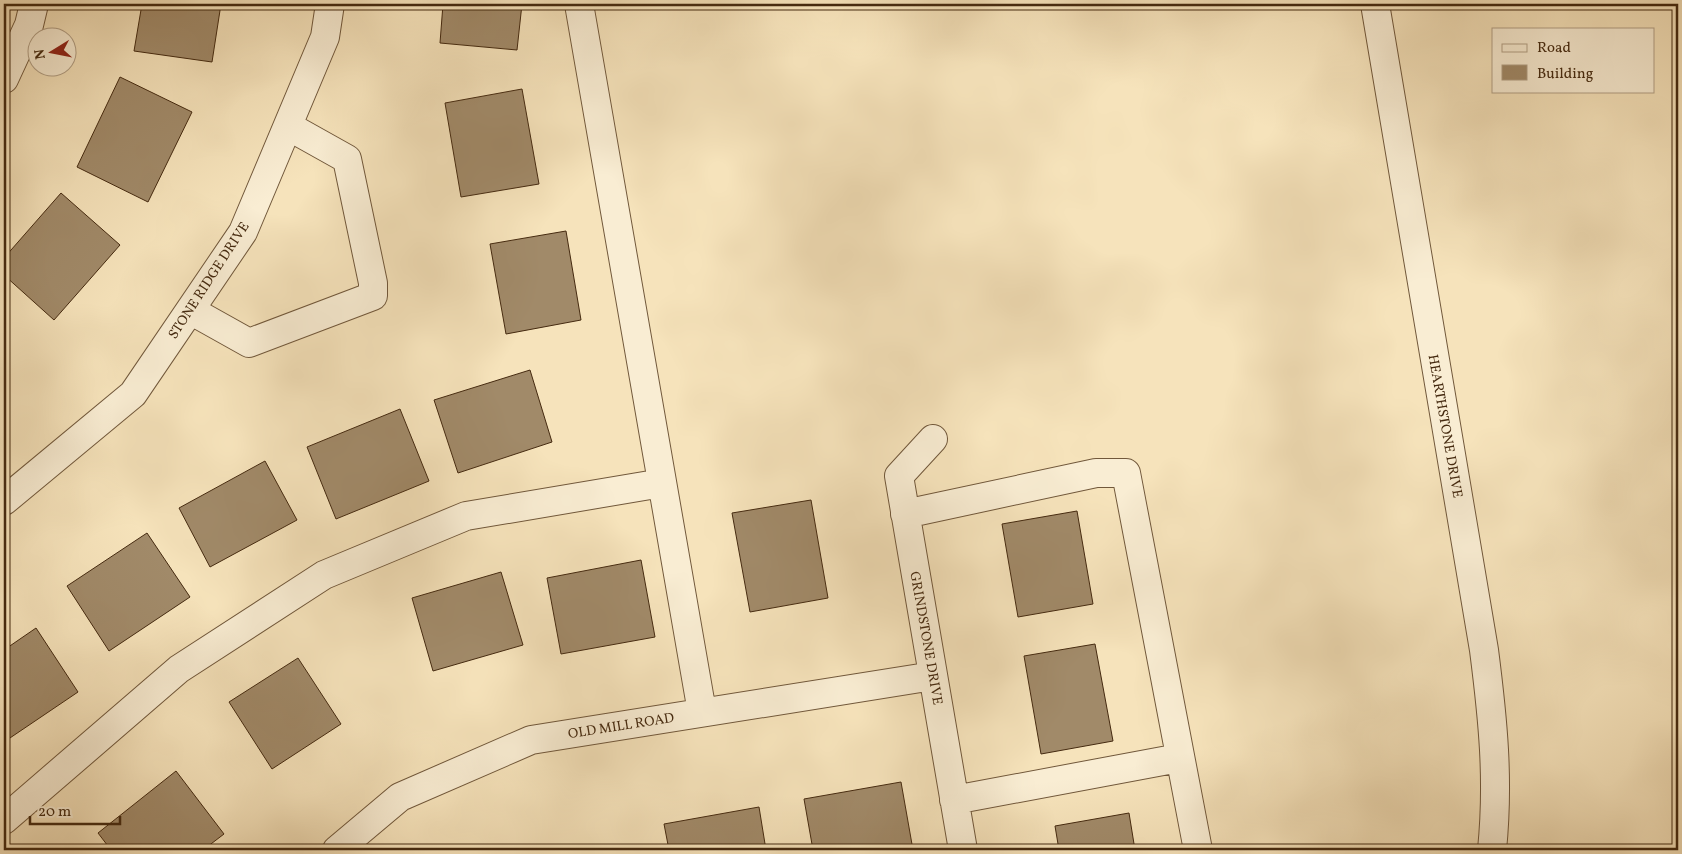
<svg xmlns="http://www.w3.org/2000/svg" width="1682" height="854" font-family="Vollkorn,serif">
  <rect width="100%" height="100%" fill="#f6e3bb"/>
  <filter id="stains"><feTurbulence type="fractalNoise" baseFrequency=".004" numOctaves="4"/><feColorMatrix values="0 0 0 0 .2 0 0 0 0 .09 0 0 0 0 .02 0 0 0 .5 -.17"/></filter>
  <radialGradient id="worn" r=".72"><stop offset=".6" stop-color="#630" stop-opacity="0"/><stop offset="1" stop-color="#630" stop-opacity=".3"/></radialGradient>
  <path fill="#a18a69" stroke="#452a10" d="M142 4H221L212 62 134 51Z
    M443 4H522L517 50 440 43Z
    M120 77 192 112 148 202 77 167Z
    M522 89 539 184 461 197 445 103Z
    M61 193 120 245 54 320 4 275V258Z
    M566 231 581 320 506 334 490 244Z
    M530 370 552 442 458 473 434 400Z
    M400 409 429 481 336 519 307 447Z
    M265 461 297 520 210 567 179 508Z
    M811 500 828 598 750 612 732 513Z
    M1077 511 1093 604 1018 617 1002 524Z
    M147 533 190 597 109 651 67 586Z
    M641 560 655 637 561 654 547 578Z
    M501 572 523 645 433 671 412 598Z
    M36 628 78 692 4 742V650Z
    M1095 644 1113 741 1041 754 1024 656Z
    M298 658 341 724 272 769 229 702Z
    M176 771 224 834 203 850H111L98 833Z
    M901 782 913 850H813L804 799Z
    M759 807 766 850H669L664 824Z
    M1129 813 1135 850H1059L1055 826Z"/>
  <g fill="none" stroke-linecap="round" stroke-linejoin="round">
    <defs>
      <path id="minor" d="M579 4 702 712
        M1375 4 1484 650C1493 720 1499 780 1492 850
        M4 79 29 25 34 4
        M190 310 249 343 373 296V283L347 159 288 126
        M933 439 899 476 963 850
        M4 501 133 394 243 232 325 37 330 4
        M905 514 1096 473H1126L1198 850
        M954 800 1179 758
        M4 820 179 669 324 575 466 516 662 483
        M337 850 400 797 531 740 933 676"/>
    </defs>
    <use href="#minor" stroke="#71583b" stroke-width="30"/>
    <use href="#minor" stroke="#f9edd3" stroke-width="28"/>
  </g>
  <g text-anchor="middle" stroke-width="4.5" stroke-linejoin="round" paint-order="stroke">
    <g font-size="14" fill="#452a10" stroke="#f9edd3">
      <text transform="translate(208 280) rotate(-57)" y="5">STONE RIDGE DRIVE</text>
      <text transform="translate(1446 426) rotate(80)" y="5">HEARTHSTONE DRIVE</text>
      <text transform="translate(927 638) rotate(80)" y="5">GRINDSTONE DRIVE</text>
      <text transform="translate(621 725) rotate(-9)" y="5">OLD MILL ROAD</text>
    </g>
  </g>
  <rect width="1682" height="854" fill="none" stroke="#f6e3bb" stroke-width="20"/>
  <rect x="5" y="5" width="1672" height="844" fill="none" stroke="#452a10" stroke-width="2.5"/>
  <rect x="10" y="10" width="1662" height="834" fill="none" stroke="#452a10"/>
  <rect x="1492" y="28" width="162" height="65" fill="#f9edd3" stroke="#b19f85"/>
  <rect x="1502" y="44" width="25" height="8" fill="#f9edd3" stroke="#b19f85"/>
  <text x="1537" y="52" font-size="15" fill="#452a10">Road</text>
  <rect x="1502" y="65" width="25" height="15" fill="#a18a69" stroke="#b19f85"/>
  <text x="1537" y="78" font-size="15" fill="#452a10">Building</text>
  <g transform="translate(52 52) rotate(260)"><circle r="24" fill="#f9edd3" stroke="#b19f85"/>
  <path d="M0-4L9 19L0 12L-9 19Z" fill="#8f2418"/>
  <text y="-8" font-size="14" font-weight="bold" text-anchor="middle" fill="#452a10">N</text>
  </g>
  <path d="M30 816v8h90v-8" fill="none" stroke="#452a10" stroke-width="2.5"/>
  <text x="38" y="816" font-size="15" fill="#452a10" stroke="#f9edd3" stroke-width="4" paint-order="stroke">20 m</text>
  <rect width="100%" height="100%" filter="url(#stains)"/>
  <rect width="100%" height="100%" fill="url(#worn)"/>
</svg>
